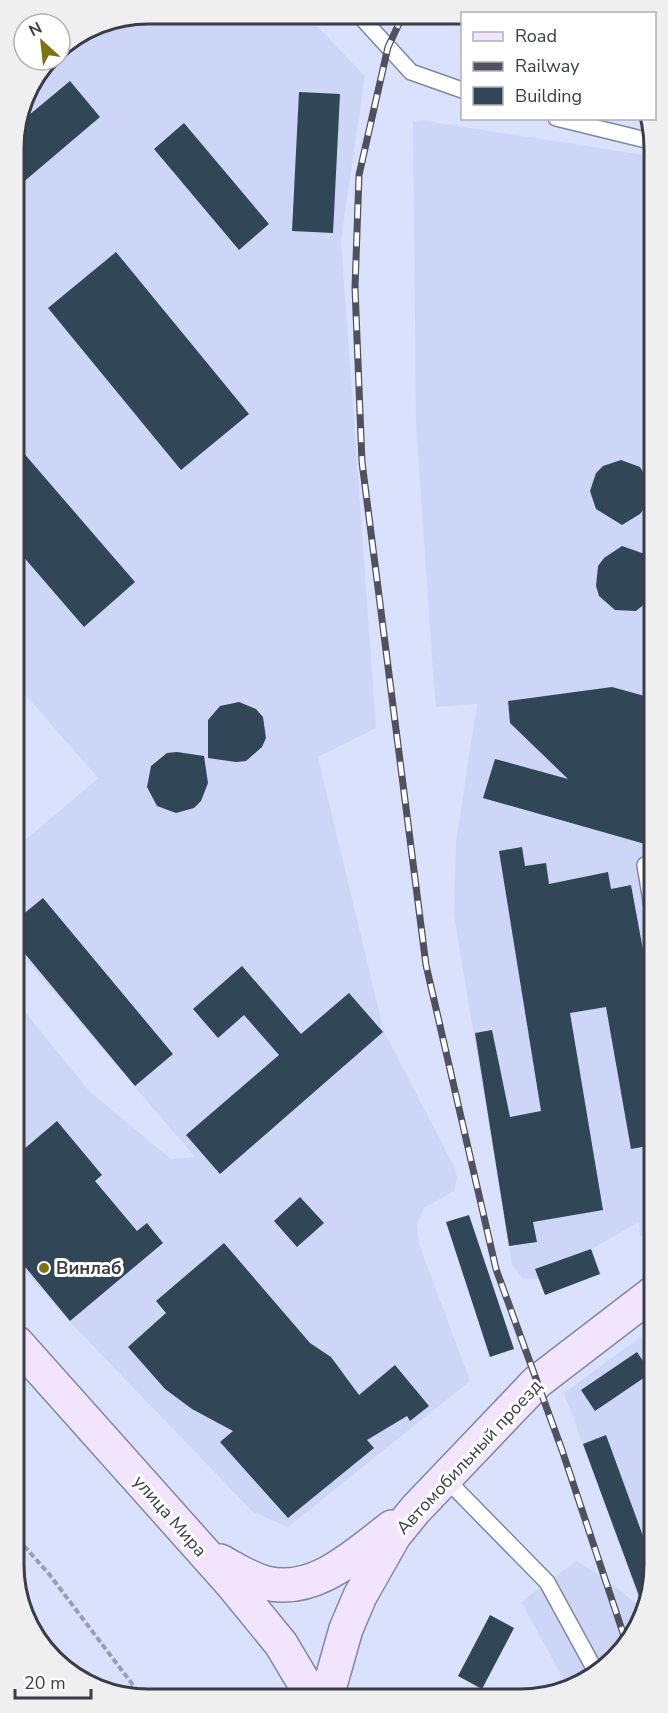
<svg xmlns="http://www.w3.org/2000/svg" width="668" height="1713" font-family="'Nunito Sans',sans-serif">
  <rect width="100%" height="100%" fill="#dae1fd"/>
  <path fill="#ced6f8" d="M148 14 306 15 365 76 341 240 376 728 318 757 384 1032 455 1168 457 1178 454 1191 424 1208 417 1224 419 1244 470 1381 288 1527 253 1512 70 1322 17 1262 16 1001 90 1092 171 1159 195 1157 16 948V848L98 778 15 683 14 139 28 88 49 60H60V47L97 24Z
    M426 121 650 156 653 1226 640 1237 639 1222 592 1249 601 1274 545 1295 539 1279 522 1278 512 1265 454 915 456 841 477 704 436 707 433 672 416 425 413 122Z
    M654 1327V1573L641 1605 564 1393Z
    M576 1561 603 1577 641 1607 621 1653 568 1687 521 1602Z"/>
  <path fill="#314656" d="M70 81 100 117 14 190V139L17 125Z
    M299 92 340 94 333 233 292 231Z
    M184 123 269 224 239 250 154 149Z
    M116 252 249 414 181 470 48 308Z
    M15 443 135 582 84 627 15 547Z
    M621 460 640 467 650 485 647 505 640 514 622 525 596 509 590 491 596 473 603 466Z
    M622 546 642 553 651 561V599L636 611 615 610 599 596 596 586 598 566 604 558Z
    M612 687 652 698V846L483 798 495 759 568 779 510 723 508 701Z
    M239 702 256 709 263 717 266 738 262 747 246 761 236 762 208 758V720L220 706Z
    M177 752 204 756 208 783 201 801 194 808 176 813 157 806 147 787 151 766 167 753Z
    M522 847 525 866 546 863 549 884 608 872 611 889 631 885 653 1004V1145L631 1149 606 1007 570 1013 603 1210 533 1222 537 1242 509 1246 475 1033 492 1030 510 1117 541 1111 499 851Z
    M43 898 173 1054 135 1086 16 943V920Z
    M242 966 301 1034 349 993 383 1032 220 1174 186 1135 279 1055 244 1015 218 1038 193 1009Z
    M57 1121 102 1175 95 1181 137 1231 147 1223 163 1243 70 1321 17 1257V1155Z
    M300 1197 324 1223 297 1247 274 1221Z
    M469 1215 514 1349 490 1357 446 1222Z
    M224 1243 310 1343 331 1357 359 1395 395 1365 429 1406 410 1421 407 1416 367 1440 374 1448 288 1518 220 1442 233 1431 192 1409 165 1389 128 1347 166 1313 156 1301Z
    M591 1249 600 1274 545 1295 535 1269Z
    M637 1352 651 1373 595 1411 581 1390Z
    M606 1435 654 1566V1573L642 1604 583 1444Z
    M490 1615 514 1628 482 1689 458 1676Z"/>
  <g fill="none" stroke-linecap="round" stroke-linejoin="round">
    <defs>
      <path id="service" d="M359 15 411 72 462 90
        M556 118 650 141
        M645 865 652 907
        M445 1478 547 1582 595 1670"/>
      <path id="secondary" d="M17 1343 232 1584 281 1644 312 1696
        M220 1561C235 1569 250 1579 266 1583 315 1595 356 1554 392 1527
        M327 1696 346 1629 360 1596 394 1536 415 1510 537 1382 653 1293"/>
    </defs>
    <use href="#service" stroke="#8187a1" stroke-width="18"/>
    <use href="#secondary" stroke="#8187a1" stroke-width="36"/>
    <path stroke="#999eb3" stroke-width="4" stroke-dasharray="6 3" stroke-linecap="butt" d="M18 1539 49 1574 142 1697"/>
    <use href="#service" stroke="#fff" stroke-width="15"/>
    <use href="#secondary" stroke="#f2e4fd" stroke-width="33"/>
    <defs>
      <path id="rail" d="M403 15 388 47 359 175 355 288 362 462 426 965 496 1269 562 1450 626 1642"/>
    </defs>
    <use href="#rail" stroke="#4f515e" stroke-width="7"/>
    <use href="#rail" stroke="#fff" stroke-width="4.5" stroke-dasharray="14" stroke-linecap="butt"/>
  </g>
  <circle fill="#7c7314" stroke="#fff" stroke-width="2" cx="44" cy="1268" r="6"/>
  <g text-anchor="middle" stroke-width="6" stroke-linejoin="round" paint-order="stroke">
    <g font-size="18" font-weight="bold" fill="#3a3c47" stroke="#fff" text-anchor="start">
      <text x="56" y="1274">Винлаб</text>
    </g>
    <g font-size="18" fill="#3a3c47" stroke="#fff">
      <text transform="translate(469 1457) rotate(-47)" y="6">Автомобильный проезд</text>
      <text transform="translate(170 1516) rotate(49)" y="6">улица Мира</text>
    </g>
  </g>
  <path d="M0 0H668V1713H0ZM148 24H520A124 124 0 0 1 644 148V1565A124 124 0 0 1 520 1689H148A124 124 0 0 1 24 1565V148A124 124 0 0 1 148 24Z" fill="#efeff0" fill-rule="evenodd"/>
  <path fill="none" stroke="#3a3c47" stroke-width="3" d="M148 24H520A124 124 0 0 1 644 148V1565A124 124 0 0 1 520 1689H148A124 124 0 0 1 24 1565V148A124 124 0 0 1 148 24Z"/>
  <rect x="461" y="12" width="195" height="108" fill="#ffffff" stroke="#b0b1b5" stroke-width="1.5"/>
  <rect x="473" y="32" width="30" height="9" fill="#f2e4fd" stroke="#b0b1b5" stroke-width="1.5"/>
  <text x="515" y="42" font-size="18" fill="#3a3c47">Road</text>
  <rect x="473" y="62" width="30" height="9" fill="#4f515e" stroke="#b0b1b5" stroke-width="1.5"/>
  <text x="515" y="72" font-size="18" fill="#3a3c47">Railway</text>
  <rect x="473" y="87" width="30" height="18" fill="#314656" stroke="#b0b1b5" stroke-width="1.5"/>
  <text x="515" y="102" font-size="18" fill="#3a3c47">Building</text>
  <g transform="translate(42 42) rotate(333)"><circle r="28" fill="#ffffff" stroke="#b0b1b5" stroke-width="1.5"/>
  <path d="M0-4.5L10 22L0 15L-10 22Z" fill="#7c7314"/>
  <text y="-9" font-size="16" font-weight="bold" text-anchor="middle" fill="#3a3c47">N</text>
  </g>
  <path d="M15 1689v9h76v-9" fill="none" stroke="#3a3c47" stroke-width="3"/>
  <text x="24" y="1689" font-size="18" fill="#3a3c47" stroke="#ffffff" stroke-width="4.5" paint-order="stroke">20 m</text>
</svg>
